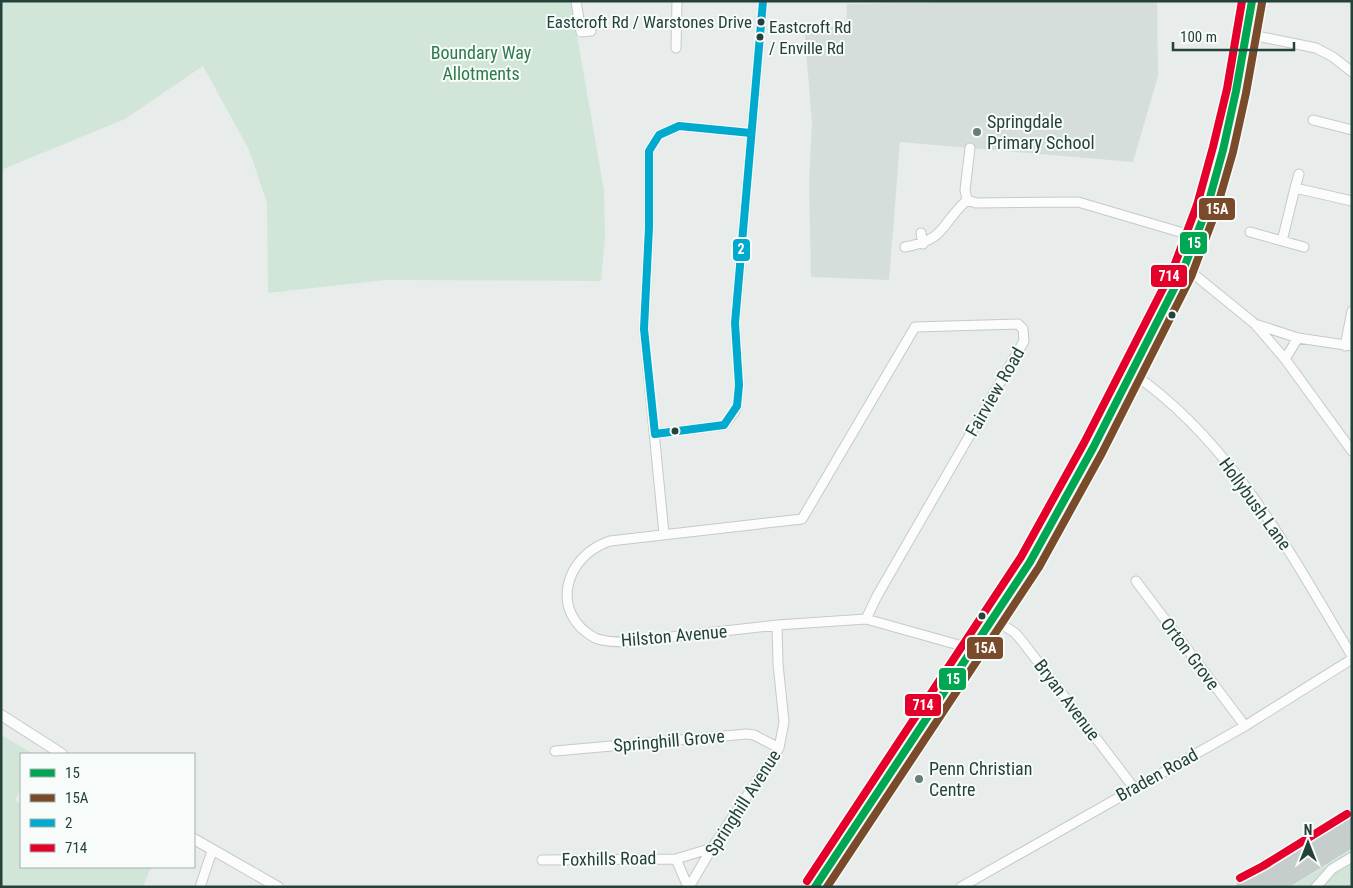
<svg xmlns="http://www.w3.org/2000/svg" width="1353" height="888" font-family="'Roboto Condensed',sans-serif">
  <rect width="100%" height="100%" fill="#e8edeb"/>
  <path fill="#d6dedb" d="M1018 1H1157L1158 76 1133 162 900 142 889 280 811 277 809 182 812 122 804 26 846 27 847 4Z"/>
  <path fill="#d1e6d8" d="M1 1H571L604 190 605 239 601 281 386 280 268 293 267 203 249 150 203 66 125 119 1 170Z
    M1 735 34 754H21V790L15 800 21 804V867H151L143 887H1Z
    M1352 849V887H1290Z"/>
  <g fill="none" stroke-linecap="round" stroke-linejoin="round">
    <defs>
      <path id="minor" d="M576 1 581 32 591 31
        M1247 34 1316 48 1333 57 1352 72
        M676 48 677 1
        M1313 120 1352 130
        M970 148 965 190 967 200 976 203 1078 202 1197 237
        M1295 188 1299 174
        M1250 232 1304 247
        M921 233 923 244
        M1282 241 1295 188 1352 201
        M905 247C947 239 939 226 967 200
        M1185 267 1255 324 1285 359 1352 451
        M1255 324 1298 338 1352 346
        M1345 346 1352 311
        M1285 359 1298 338
        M1132 373C1232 441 1291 555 1352 656
        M655 434 724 425 734 413 737 406 739 385 735 323 763 1
        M664 534 644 329 649 227V151L659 135 679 126 751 133
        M1136 581 1245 726
        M866 619 877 596 1024 341 1023 329 1018 324 915 327 802 519 610 541C564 556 549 613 595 638 604 642 616 642 626 642L777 625 866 619 973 649
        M994 619 1015 633 1022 641 1134 788
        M555 751 747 734 754 735 779 748
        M542 860 676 859
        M200 887 212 851
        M688 887 676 859 712 848
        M689 887 712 848 779 748 784 722 778 664 777 625
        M961 887 1245 726 1352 659
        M1316 887 1332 869 1352 857"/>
      <path id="tertiary" d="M1 715 62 754
        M194 839 278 887
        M815 887 1030 562C1074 487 1114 410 1152 332 1167 300 1186 270 1197 236 1224 161 1240 81 1252 1"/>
      <path id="trunk" d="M1244 887 1268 875 1352 822
        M1274 887 1352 839"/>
    </defs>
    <use href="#minor" stroke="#c5cac8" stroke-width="11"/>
    <use href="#tertiary" stroke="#c5cac8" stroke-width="12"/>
    <use href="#trunk" stroke="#c3ccc9" stroke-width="16"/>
    <use href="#minor" stroke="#fcfcfc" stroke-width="9"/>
    <use href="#tertiary" stroke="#fcfcfc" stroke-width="10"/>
    <use href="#trunk" stroke="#c6cecc" stroke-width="14"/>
    <defs>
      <path id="bus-1" d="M815 887 1030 562 1093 448 1182 273 1207 208 1223 150 1236 91 1252 1"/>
      <path id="bus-2" d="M827 887 1039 567 1102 453 1191 277 1216 211 1233 152 1246 93 1262 3"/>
      <path id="bus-3" d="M655 434 724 425 737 406 739 385 735 323 763 1
        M655 434 644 329 649 227V151L659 135 679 126 751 133"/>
      <path id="bus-4" d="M1240 878 1263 866 1347 814
        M807 881 1021 557 1084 443 1173 269 1197 205 1213 147 1227 89 1242 1"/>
    </defs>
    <use href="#bus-1" stroke="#f7fbf9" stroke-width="11"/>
    <use href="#bus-2" stroke="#f7fbf9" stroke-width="11"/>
    <use href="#bus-3" stroke="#f7fbf9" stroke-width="11"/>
    <use href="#bus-4" stroke="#f7fbf9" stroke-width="11"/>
    <use href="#bus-1" stroke="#00a651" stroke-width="8"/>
    <use href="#bus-2" stroke="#7a4b2a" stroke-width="8"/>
    <use href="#bus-3" stroke="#00a9ce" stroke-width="8"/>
    <use href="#bus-4" stroke="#e4002b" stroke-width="8"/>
  </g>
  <g fill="#24423a" stroke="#f7fbf9" stroke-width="2">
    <circle cx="761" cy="22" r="4.5"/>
    <circle cx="760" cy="37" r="4.5"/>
    <circle cx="1172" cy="315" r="4.5"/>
    <circle cx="675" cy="431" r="4.5"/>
    <circle cx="982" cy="616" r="4.5"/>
  </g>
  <g fill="#697e78" stroke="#f7fbf9" stroke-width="2">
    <circle cx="977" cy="132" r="5"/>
    <circle cx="919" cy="779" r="5"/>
  </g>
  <g text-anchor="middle" stroke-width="4" stroke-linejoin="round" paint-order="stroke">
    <g font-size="17" fill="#24423a" stroke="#f7fbf9" text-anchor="end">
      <text x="752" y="28">Eastcroft Rd / Warstones Drive</text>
      <text x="769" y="33" text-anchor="start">Eastcroft Rd<tspan x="769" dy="21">/ Enville Rd</tspan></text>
    </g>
    <g font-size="18" fill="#2d7a4b" stroke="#f7fbf9">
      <text x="481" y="59">Boundary Way<tspan x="481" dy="21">Allotments</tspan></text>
    </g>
    <g font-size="18" fill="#24423a" stroke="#f7fbf9" text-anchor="start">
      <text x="987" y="128">Springdale<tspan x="987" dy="21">Primary School</tspan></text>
      <text x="929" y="775">Penn Christian<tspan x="929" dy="21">Centre</tspan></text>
    </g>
    <g font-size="18" fill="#24423a" stroke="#f7fbf9">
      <text transform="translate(995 392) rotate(-60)" y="6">Fairview Road</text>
      <text transform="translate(1255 504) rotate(54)" y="6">Hollybush Lane</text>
      <text transform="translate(674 636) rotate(-5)" y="6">Hilston Avenue</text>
      <text transform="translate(1190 654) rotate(53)" y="6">Orton Grove</text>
      <text transform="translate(1067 700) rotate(53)" y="6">Bryan Avenue</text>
      <text transform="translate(669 741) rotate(-5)" y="6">Springhill Grove</text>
      <text transform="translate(1157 775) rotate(-29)" y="6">Braden Road</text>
      <text transform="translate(743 803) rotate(-57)" y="6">Springhill Avenue</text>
      <text transform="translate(609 859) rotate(-1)" y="6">Foxhills Road</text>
    </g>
  </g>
  <g stroke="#f7fbf9" stroke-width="2">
    <rect x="1198" y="197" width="38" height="24" rx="5" fill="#7a4b2a"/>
    <rect x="1179" y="231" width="29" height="24" rx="5" fill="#00a651"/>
    <rect x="732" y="238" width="19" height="24" rx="5" fill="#00a9ce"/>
    <rect x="1150" y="264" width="38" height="24" rx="5" fill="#e4002b"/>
    <rect x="966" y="636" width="38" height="24" rx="5" fill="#7a4b2a"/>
    <rect x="938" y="667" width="29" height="24" rx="5" fill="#00a651"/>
    <rect x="904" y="693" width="38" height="24" rx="5" fill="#e4002b"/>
  </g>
  <g font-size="14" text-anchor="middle" font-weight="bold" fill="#fff">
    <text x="1217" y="214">15A</text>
    <text x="1194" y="248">15</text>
    <text x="741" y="254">2</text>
    <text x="1169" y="281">714</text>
    <text x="985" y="653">15A</text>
    <text x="953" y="684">15</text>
    <text x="923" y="710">714</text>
  </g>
  <rect width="1353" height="888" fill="none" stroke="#24423a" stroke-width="5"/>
  <rect x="20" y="753" width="175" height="115" fill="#f7fbf9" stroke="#a3b1ad"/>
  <rect x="30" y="769" width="25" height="8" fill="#00a651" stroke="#a3b1ad"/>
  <text x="65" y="778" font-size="15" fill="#24423a">15</text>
  <rect x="30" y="794" width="25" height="8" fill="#7a4b2a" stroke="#a3b1ad"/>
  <text x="65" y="803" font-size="15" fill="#24423a">15A</text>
  <rect x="30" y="819" width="25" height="8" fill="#00a9ce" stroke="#a3b1ad"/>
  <text x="65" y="828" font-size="15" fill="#24423a">2</text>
  <rect x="30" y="844" width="25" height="8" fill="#e4002b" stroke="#a3b1ad"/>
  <text x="65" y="853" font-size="15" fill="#24423a">714</text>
  <g transform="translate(1308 843)" stroke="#f7fbf9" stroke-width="4" paint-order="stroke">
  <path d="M0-4L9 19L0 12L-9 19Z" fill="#24423a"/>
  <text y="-8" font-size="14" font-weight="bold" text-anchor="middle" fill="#24423a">N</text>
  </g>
  <path d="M1173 42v8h121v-8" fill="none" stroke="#24423a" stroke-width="2.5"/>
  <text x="1180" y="42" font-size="15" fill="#24423a" stroke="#f7fbf9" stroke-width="4" paint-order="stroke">100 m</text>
</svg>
